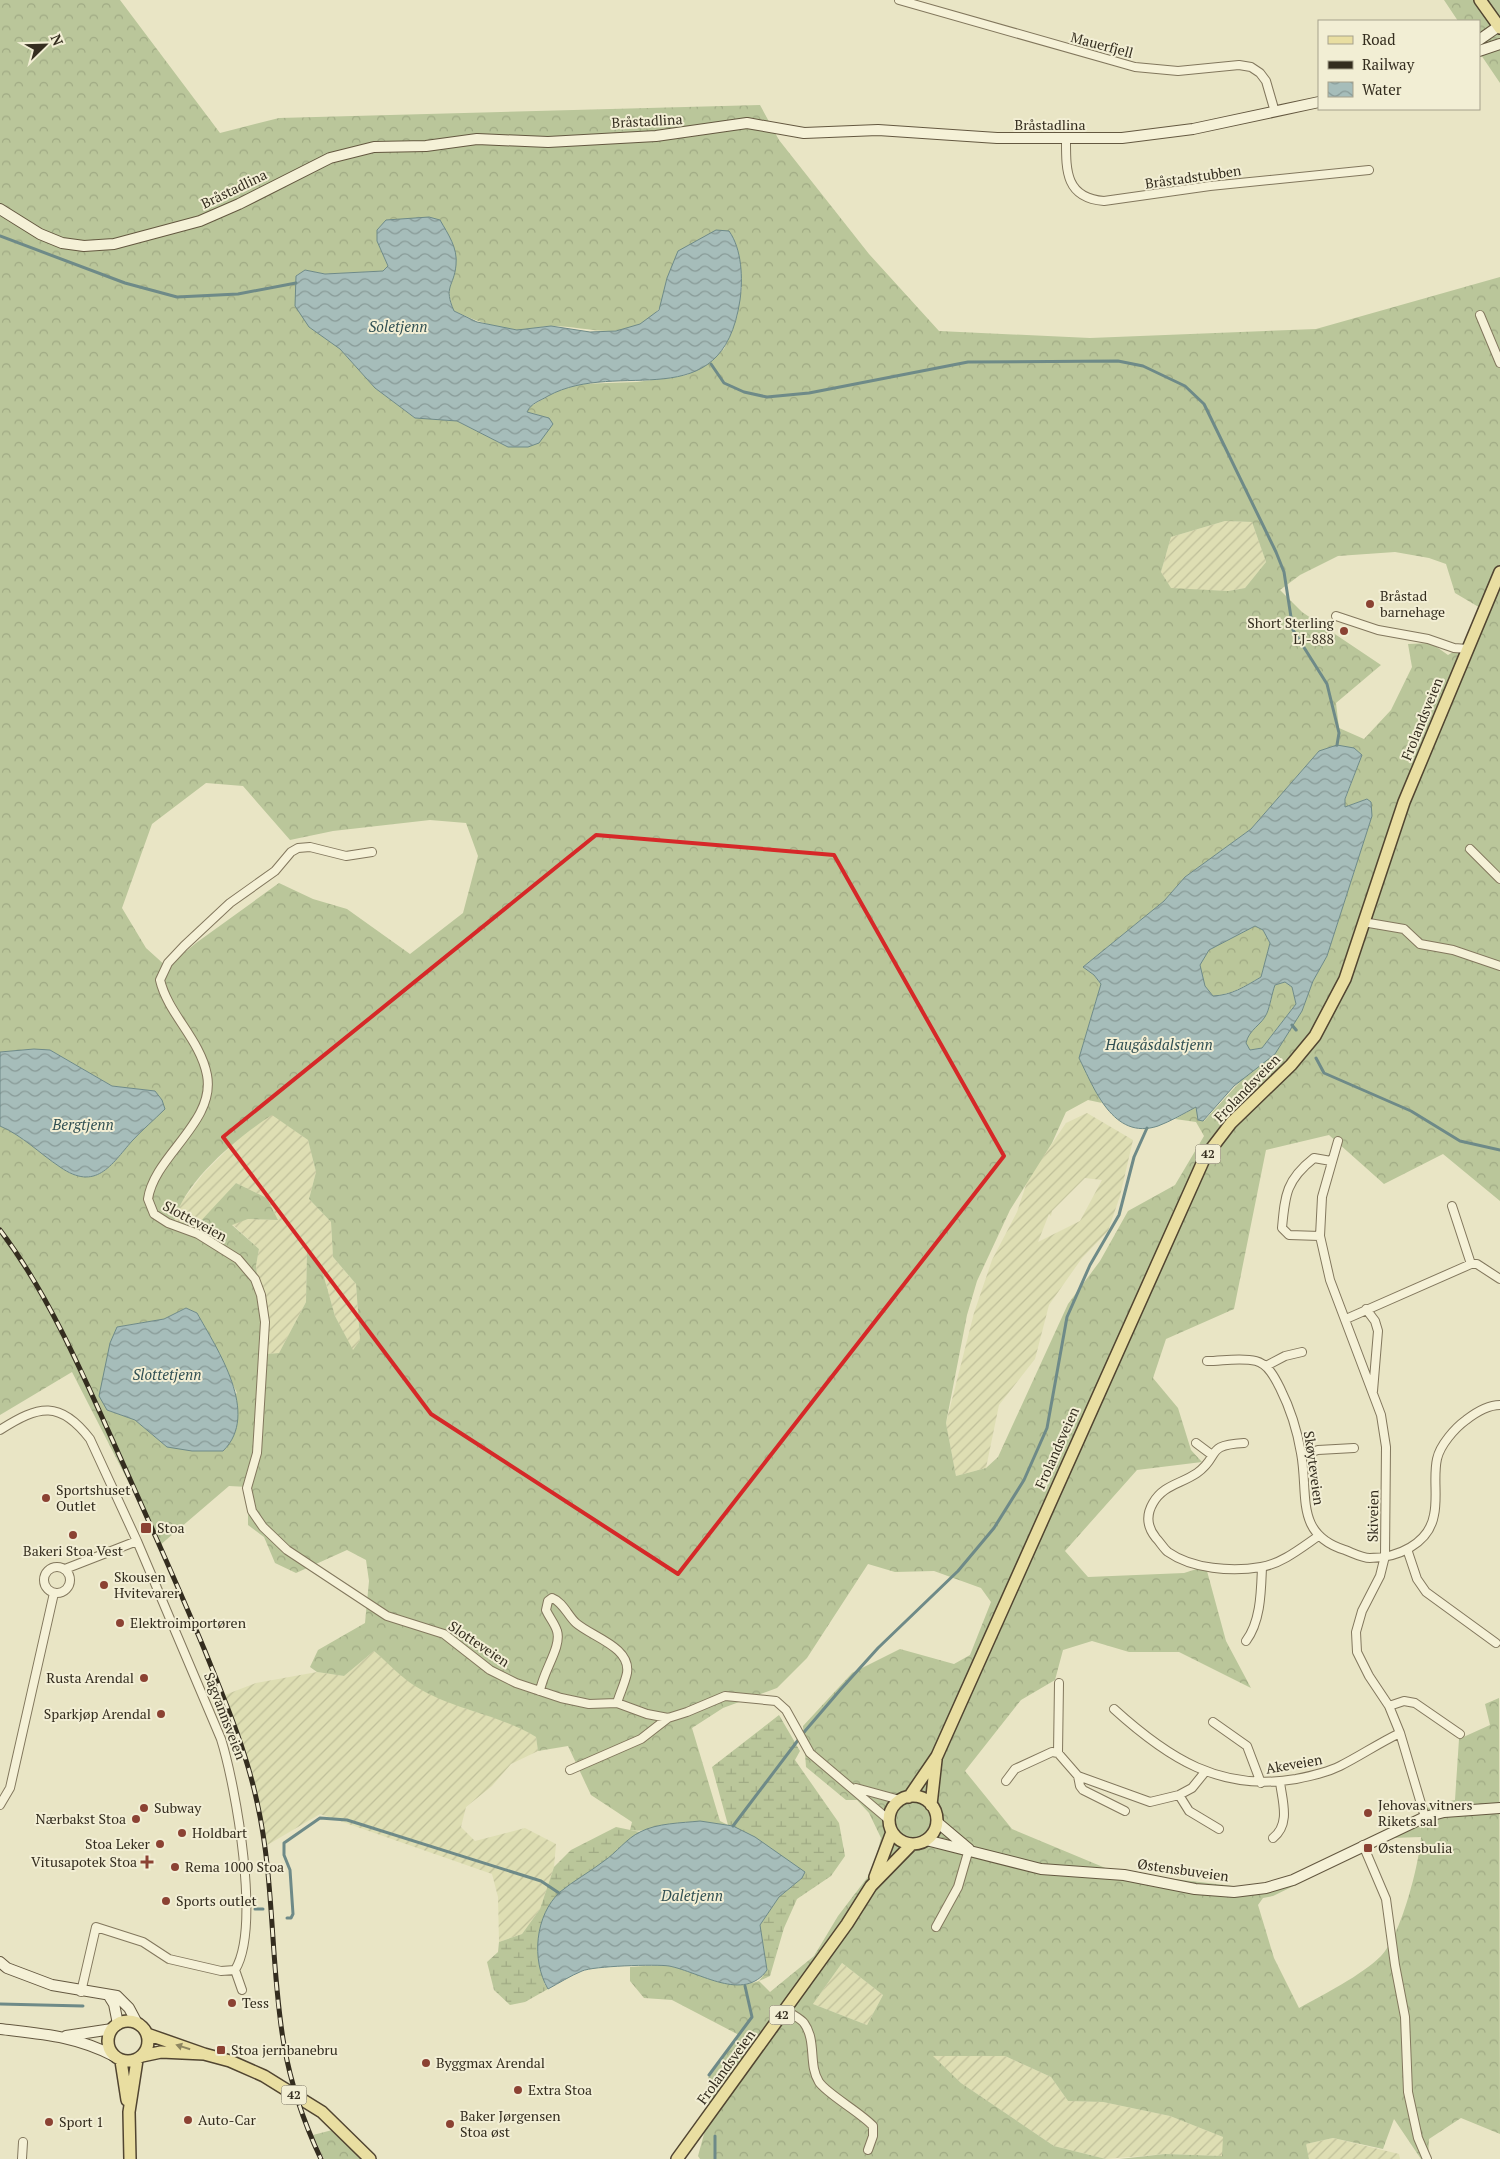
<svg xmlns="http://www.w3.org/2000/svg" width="1500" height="2159" font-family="'PT Serif',serif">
  <defs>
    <pattern id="farmland-furrows" width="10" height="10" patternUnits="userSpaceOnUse" patternTransform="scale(1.25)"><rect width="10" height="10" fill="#dedeb3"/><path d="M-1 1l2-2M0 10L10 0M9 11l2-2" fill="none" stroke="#bfbf9a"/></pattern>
    <pattern id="forest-crowns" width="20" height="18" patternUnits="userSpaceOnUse" patternTransform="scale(1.25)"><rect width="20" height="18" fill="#bac69a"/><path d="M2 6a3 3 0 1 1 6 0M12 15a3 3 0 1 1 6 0" fill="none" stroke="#a0aa84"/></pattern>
    <pattern id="wetland-marsh" width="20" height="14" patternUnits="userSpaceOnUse" patternTransform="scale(1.25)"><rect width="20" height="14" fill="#bac69a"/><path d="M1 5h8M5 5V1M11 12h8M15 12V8" fill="none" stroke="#a0aa84"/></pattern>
    <pattern id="water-waves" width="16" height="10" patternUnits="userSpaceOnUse" patternTransform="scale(1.25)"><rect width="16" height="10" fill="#a6bdba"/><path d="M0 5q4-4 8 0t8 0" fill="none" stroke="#889a97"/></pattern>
  </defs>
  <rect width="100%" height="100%" fill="#e9e5c5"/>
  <path fill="url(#farmland-furrows)" fill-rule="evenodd" d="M1225 521 1252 522 1266 562 1245 588 1228 591 1171 589 1161 572 1171 537Z
    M1087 1113 1133 1140 1120 1196 1108 1231 1082 1258 1049 1305 1035 1359 999 1405 986 1468 956 1476 946 1423 974 1313 992 1260 1017 1212 1028 1179 1066 1123ZM1085 1178 1102 1180 1080 1221 1038 1242 1049 1214 1051 1216 1052 1211Z
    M272 1114 308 1140 316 1172 309 1199 331 1222 333 1257 356 1284 360 1340 353 1351 335 1316 320 1263 307 1251 306 1302 279 1353 267 1354 256 1266 259 1249 232 1224 248 1219 278 1220 267 1198 236 1183 198 1225 174 1222 177 1208 203 1174 244 1133Z
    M374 1651 416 1686 464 1708 515 1724 536 1737 538 1751 511 1764 492 1786 466 1807 461 1827 475 1841 525 1828 556 1844 554 1867 540 1909 522 1934 499 1942 498 1897 492 1874 320 1814 264 1847 256 1792 222 1696 256 1683 317 1672 344 1676Z
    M842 1963 883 1995 867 2025 813 2004Z
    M932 2056H1005L1051 2077 1068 2101 1103 2102 1170 2116 1223 2137V2156L1165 2154 1106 2159 1054 2146 961 2083Z
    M1333 2138 1399 2154 1400 2159H1309L1306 2144Z"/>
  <path fill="url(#forest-crowns)" fill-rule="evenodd" d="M0 0H120L220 133 279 118 760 105 779 140 869 254 939 331 1090 338 1316 329 1500 277V1201L1443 1154 1384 1184 1329 1135 1266 1150 1234 1309 1166 1339 1153 1378 1178 1408 1191 1450 1202 1462 1137 1470 1065 1551 1088 1577 1184 1573 1203 1567 1207 1571 1226 1641 1251 1688 1179 1652H1129L1092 1641 1063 1650 1055 1680 1021 1700 965 1771 1012 1829 1115 1872 1267 1890 1372 1839 1385 1830 1410 1820 1434 1804 1455 1800 1459 1739 1490 1725 1485 1704 1499 1698 1500 2134 1461 2118 1429 2139 1428 2159H1421L1394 2119 1383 2149 1333 2138 1306 2144 1309 2159H1119L1165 2154 1222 2156 1223 2137 1170 2116 1103 2102 1068 2101 1051 2077 1005 2056H933L961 2083 1054 2146 1106 2159H700L698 2156 710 2112 708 2078 739 2035 672 2000 644 1998 630 1981V1967C643 1966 658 1964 669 1966 700 1972 727 1992 759 1981L770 1992 814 1956 838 1916 873 1870 881 1838 869 1813 857 1800H846L806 1767 803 1726 852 1673 900 1649 954 1664 970 1655 991 1602 981 1588 934 1571 895 1572 868 1564 807 1658 777 1688 723 1708 692 1728 720 1821 728 1825C707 1822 689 1821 669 1824 655 1827 644 1833 630 1830L632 1822 591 1795 568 1746 538 1751 536 1737C499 1714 452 1710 415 1686 401 1677 388 1663 374 1651L344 1676 317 1672 310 1667 318 1650 365 1623 369 1581 366 1560 347 1550 296 1573 275 1563 264 1537 248 1525V1487L229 1486 159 1546 151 1526 72 1372 0 1415V1126C23 1136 39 1153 60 1167 96 1192 111 1165 132 1141 142 1130 153 1120 164 1109L155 1091 112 1086 50 1050 0 1052ZM377 241 456 265C450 283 446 294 454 311 473 320 495 328 517 330 528 331 540 326 551 326 589 326 626 344 657 311 664 304 665 287 667 278L742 287 737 317 724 349 687 375 637 382 580 384 557 391 531 406 527 412 549 418 508 447 457 421 415 418 375 388 340 349 309 327 296 276 305 270 325 274 383 271 388 266ZM1225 521 1252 522 1266 562 1245 588 1228 591 1171 588 1161 572 1171 537ZM1395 552 1429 558 1446 564 1455 593 1482 609 1466 644 1448 655 1431 643 1408 644 1412 667 1391 710 1364 739 1339 728 1336 703 1381 665 1302 612 1280 590 1300 575 1338 556ZM1319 751 1362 755 1345 800V807L1367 799 1372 816 1327 956 1313 981 1302 1011 1292 1025 1204 1121 1196 1107 1175 1119 1196 1122 1204 1136 1175 1185 1128 1211 1100 1261 1068 1304 998 1457 986 1468 956 1476 946 1423 967 1315 977 1281 1010 1210 1052 1143 1066 1112 1088 1100 1102 1103 1079 1058 1101 984 1094 975 1083 967 1164 901 1185 877 1251 829ZM206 783 243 786 290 840 333 831 430 820 466 823 478 856 463 913 410 954 347 909 313 899 279 883 196 943 167 967 146 948 122 908 152 824ZM272 1115 308 1140 316 1172 309 1199 331 1222 333 1257 356 1284 360 1340 353 1350 335 1316 320 1263 307 1250 306 1302 279 1353 266 1354 256 1266 259 1249 232 1225 248 1219 278 1220 267 1198 236 1183 198 1224 174 1222C184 1181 238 1137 272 1115ZM186 1308 197 1313 237 1393 167 1447 135 1420 107 1410 117 1327 164 1319ZM1421 1837C1419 1865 1401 1936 1381 1956 1362 1975 1323 1995 1299 2008L1274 1958 1258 1905 1263 1898 1273 1896 1392 1838ZM842 1963 883 1995 867 2025 813 2004Z
    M1444 0H1500V83L1479 52V21H1458Z
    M1255 926 1263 930 1270 943 1261 977C1244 987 1232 994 1213 996L1205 986 1199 965 1209 950Z
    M1285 982 1292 987 1296 1004 1262 1048 1250 1050 1245 1043C1249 1030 1259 1025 1266 1015 1270 1009 1272 992 1275 985Z
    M340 2128 375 2158 376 2159H324L313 2135Z"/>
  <path fill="url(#wetland-marsh)" d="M779 1715 800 1751 795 1760 839 1823 845 1856 831 1876 797 1899 784 1928 770 1976 759 1981 767 1970 760 1925 779 1897 802 1878 733 1826 728 1825 712 1767Z
    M616 1827 640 1832 605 1861 544 1983 548 1989 525 2002 510 2005 494 1990 487 1962 498 1952 499 1942 522 1934 540 1909 554 1867 571 1850Z"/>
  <path fill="url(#water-waves)" stroke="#6e8a88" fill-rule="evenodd" d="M429 217 440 220C448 234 458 248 456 265 454 287 443 286 454 311L477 322 517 330 551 326 590 332 616 331 640 324 659 310 667 278 678 251 716 230 729 231C742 249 743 279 740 300 722 421 619 357 548 396 540 401 531 403 527 412L549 418 553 424 539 443 528 447H508L457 421 415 418 375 388 340 349 309 327 295 306 296 276 305 270 325 274 383 271 388 266 377 241V230L386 220Z
    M1337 745 1354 748 1362 755 1345 799V807L1367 799 1371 802 1372 816 1327 956 1313 981 1302 1011 1275 1054 1234 1086 1203 1121 1198 1120 1196 1107C1183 1114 1171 1121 1158 1126 1113 1141 1094 1088 1079 1058L1101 984 1094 975 1083 967 1164 901 1185 877 1251 829 1319 751ZM1255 926 1263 930 1270 943 1261 977C1244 987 1232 995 1213 996L1205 986 1200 965 1209 950ZM1285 982 1292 987 1296 1004 1262 1048 1250 1050 1246 1043C1249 1029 1262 1025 1267 1013 1270 1006 1272 993 1275 985Z
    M34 1049 50 1050 112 1086 155 1091 162 1100 165 1109C154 1120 142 1130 132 1141 111 1165 96 1192 60 1167 39 1153 23 1136 0 1126V1052Z
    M186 1308 197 1313C217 1349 261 1414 223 1451H192L167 1447 135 1420 107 1410 99 1396 110 1343 117 1327 164 1319Z
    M700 1821 733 1826 755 1837 805 1872 802 1878 779 1897 760 1925 767 1970C744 2003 700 1972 669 1966 656 1964 593 1966 582 1971 570 1976 559 1983 548 1989 531 1960 535 1915 560 1892 573 1881 590 1872 604 1861 616 1853 627 1838 640 1832 657 1823 682 1823 700 1821Z"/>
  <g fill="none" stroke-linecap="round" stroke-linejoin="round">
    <path stroke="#6e8a88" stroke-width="3" d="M0 236 125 283 177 297 238 294 296 283
      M711 364 724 383 744 392 767 397 809 393 968 362 1118 361 1143 366 1185 386 1204 404 1276 552 1284 572 1293 630 1327 684 1339 733 1337 745
      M1292 1025 1296 1030
      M1316 1058 1324 1073 1411 1111 1460 1141 1500 1150
      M733 1826 805 1731 841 1689 878 1648 958 1571 994 1528 1024 1480 1047 1428 1067 1317 1090 1265 1119 1215 1134 1157 1147 1128
      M255 1909H263
      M287 1918H291L293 1914 290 1870 284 1855V1843L320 1818 347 1820 541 1881 559 1893
      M0 2004 83 2006
      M709 2075 752 2017 745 1986
      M715 2136V2159"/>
    <defs>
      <path id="street" d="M899 0 1135 67 1178 71 1239 65 1251 67 1260 73 1266 81 1275 112
        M1066 139C1066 170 1065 198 1104 201L1210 186 1369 170
        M1480 315 1500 363
        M1336 616 1378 630 1428 639 1454 648 1468 649
        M1470 849 1500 879
        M372 852 346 856 310 847 298 848 291 852 275 871 230 903 184 946 168 963 160 980C168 1014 200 1039 207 1075 216 1122 154 1156 148 1199L154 1214 168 1223 198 1234 238 1259 255 1279 261 1295 265 1322 257 1453 247 1488 252 1511 263 1527 287 1550 387 1616 444 1634 490 1670 516 1683 561 1698 589 1704 617 1703 647 1714 668 1718 687 1712 725 1696 776 1701 786 1710 810 1753 889 1820
        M1363 922 1404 929 1420 944 1453 950 1500 966
        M1338 1141 1322 1197 1320 1236 1330 1280 1381 1415 1386 1447 1385 1556 1380 1576 1362 1611 1356 1632 1357 1652 1369 1676 1389 1706 1400 1733 1425 1817
        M1452 1206 1471 1264
        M1320 1236 1289 1235 1282 1228C1285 1195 1286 1180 1314 1158L1331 1161
        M1366 1309 1375 1321 1378 1331 1373 1391
        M1346 1319 1471 1264H1477L1500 1279
        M1207 1361C1222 1361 1241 1357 1256 1361 1268 1364 1275 1378 1280 1388 1291 1410 1297 1429 1301 1453 1309 1495 1294 1534 1345 1550 1353 1553 1362 1558 1370 1558 1397 1558 1429 1544 1434 1515 1438 1497 1433 1477 1437 1459 1440 1445 1455 1428 1466 1420 1475 1413 1488 1405 1500 1405
        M1266 1366 1285 1356 1302 1352
        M0 1430C39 1405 60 1400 90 1439L137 1541 221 1739C236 1787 261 1928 235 1970L221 1971 169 1959 143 1942 96 1927 81 1992
        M1196 1443 1212 1455
        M1244 1443C1204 1445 1221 1456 1197 1473 1181 1484 1163 1485 1153 1503 1146 1515 1147 1527 1156 1538 1160 1542 1164 1549 1168 1552 1192 1569 1232 1572 1261 1567 1281 1564 1301 1548 1317 1537
        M1302 1455 1318 1450 1354 1448
        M1407 1549 1417 1579 1426 1592 1496 1643
        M44 1580a13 13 0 1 1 26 0a13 13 0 1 1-26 0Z
        M65 1569 137 1541
        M1246 1641C1261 1621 1261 1591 1262 1567
        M540 1691C543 1671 562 1647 557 1631 555 1624 549 1617 546 1610L548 1601 552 1598C563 1602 568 1616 576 1623 592 1637 631 1647 627 1673 625 1683 620 1693 617 1703
        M1389 1706 1404 1701 1415 1703 1460 1734
        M1114 1709C1168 1758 1220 1792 1296 1779 1311 1776 1326 1773 1340 1766 1360 1756 1379 1743 1400 1733
        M1213 1722 1247 1746 1261 1783
        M1058 1753 1059 1683
        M570 1770 641 1739 668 1718
        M1078 1776 1080 1786 1083 1790 1125 1811
        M1006 1781 1015 1769 1052 1752 1058 1753 1078 1776 1150 1802 1179 1795 1192 1788 1205 1772
        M856 1788 900 1800
        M1179 1795 1189 1811 1219 1829
        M0 1805 10 1788 54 1593
        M1273 1838C1291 1824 1282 1800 1280 1782
        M1363 1845 1386 1899 1395 1965 1405 2017 1408 2092 1418 2138 1427 2159
        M936 1927 958 1887 969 1849
        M235 1970 242 1990
        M786 2010C791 2014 800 2018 804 2023 817 2041 808 2065 819 2082 827 2094 860 2112 873 2126V2136L868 2150
        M22 2159 23 2142"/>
      <path id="secondary" d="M1479 40 1499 26
        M1479 51 1500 44
        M0 209 40 234 62 243 84 246 114 244 200 221 239 204 330 158 374 147 426 146 477 139 548 142 656 136 747 123 804 133 878 130 997 138H1122L1193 129 1319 102
        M937 1822 969 1849
        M926 1840 1041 1869 1124 1875 1195 1889 1234 1892 1266 1888 1293 1880 1425 1817 1444 1812 1500 1808
        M0 1962 7 1968 52 1985 117 1996 129 2008 137 2023
        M109 1996 114 2004 118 2024
        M0 2029C42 2034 76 2036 114 2056
        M66 2036 112 2029"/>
      <path id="primary" d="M1480 0 1500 28
        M889 1820a24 24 0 1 1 48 0a24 24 0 1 1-48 0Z
        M909 1797 937 1756 1205 1157 1231 1123 1291 1065 1315 1036 1345 979 1404 802 1500 572
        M931 1805 936 1760
        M875 1877 892 1832
        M108 2041a20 20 0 1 1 40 0a20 20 0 1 1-40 0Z
        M204 2054 230 2061 264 2076 322 2112 370 2159
        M142 2056 161 2052 204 2054 147 2034
        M121 2061 127 2100
        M130 2159 129 2112 137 2060
        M677 2159 847 1924 871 1886 912 1844"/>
    </defs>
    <use href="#street" stroke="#82775d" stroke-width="10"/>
    <use href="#secondary" stroke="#645840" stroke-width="12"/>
    <use href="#primary" stroke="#514531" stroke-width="14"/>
    <use href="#street" stroke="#f5f1d7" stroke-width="8"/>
    <use href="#secondary" stroke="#f5f1d7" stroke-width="10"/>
    <use href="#primary" stroke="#e9dea1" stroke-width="11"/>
    <defs>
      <path id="rail" d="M0 1230C54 1301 92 1396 129 1477 155 1535 181 1593 205 1651 225 1701 246 1750 257 1802 275 1882 270 1965 284 2045 291 2085 304 2123 321 2159"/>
    </defs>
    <use href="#rail" stroke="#342d1f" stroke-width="5"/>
    <use href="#rail" stroke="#f2eed4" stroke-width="3" stroke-dasharray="9" stroke-linecap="butt"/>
  </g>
  <defs><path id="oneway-solid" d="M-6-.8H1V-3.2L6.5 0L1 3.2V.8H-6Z" transform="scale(1.25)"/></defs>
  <use fill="#8e8660" href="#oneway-solid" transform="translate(183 2047) rotate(-163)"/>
  <path fill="none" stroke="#d62828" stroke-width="4" stroke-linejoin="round" d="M596 835 834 855 1004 1156 678 1574 431 1414 223 1137Z"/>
  <g fill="#8b4233" stroke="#f2eed4" stroke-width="2">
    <circle cx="1370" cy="604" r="5"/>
    <circle cx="1344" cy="631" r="5"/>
    <circle cx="46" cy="1498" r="5"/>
    <rect x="140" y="1522" width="12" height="12" rx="2.5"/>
    <circle cx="73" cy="1535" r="5"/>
    <circle cx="104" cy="1585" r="5"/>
    <circle cx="120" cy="1623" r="5"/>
    <circle cx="144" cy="1678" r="5"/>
    <circle cx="161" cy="1714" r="5"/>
    <circle cx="144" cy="1808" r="5"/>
    <circle cx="1368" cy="1813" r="5"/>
    <circle cx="136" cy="1819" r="5"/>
    <circle cx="182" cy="1833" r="5"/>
    <circle cx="160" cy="1844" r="5"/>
    <rect x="1363" y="1843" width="10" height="10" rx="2.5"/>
    <path d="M144.5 1854.5h5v5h5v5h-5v5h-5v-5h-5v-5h5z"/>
    <circle cx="175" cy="1867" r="5"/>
    <circle cx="166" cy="1901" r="5"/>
    <circle cx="232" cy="2003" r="5"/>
    <rect x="216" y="2045" width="10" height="10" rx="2.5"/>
    <circle cx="426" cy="2063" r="5"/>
    <circle cx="518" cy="2090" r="5"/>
    <circle cx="188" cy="2120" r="5"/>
    <circle cx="49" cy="2122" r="5"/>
    <circle cx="450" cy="2124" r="5"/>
  </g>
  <g text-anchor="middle" stroke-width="4" stroke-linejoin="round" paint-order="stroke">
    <g fill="#f2eed4" stroke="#6d6755" stroke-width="1">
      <rect x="1195.5" y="1144.5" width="25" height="19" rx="4"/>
      <rect x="769.5" y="2005.5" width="25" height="19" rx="4"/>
      <rect x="281.5" y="2085.5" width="25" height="19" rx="4"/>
    </g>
    <g font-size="12" font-weight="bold" fill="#342d1f">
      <text x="1208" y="1158">42</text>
      <text x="782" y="2019">42</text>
      <text x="294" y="2099">42</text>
    </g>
    <g font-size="14" fill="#342d1f" stroke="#f2eed4">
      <text transform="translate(1102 45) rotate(15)" y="5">Mauerfjell</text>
      <text transform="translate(647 121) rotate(-3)" y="5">Bråstadlina</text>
      <text x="1050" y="130">Bråstadlina</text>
      <text transform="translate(1193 177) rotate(-8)" y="5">Bråstadstubben</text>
      <text transform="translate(234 189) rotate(-26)" y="5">Bråstadlina</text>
      <text transform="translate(1422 719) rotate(-68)" y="5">Frolandsveien</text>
      <text transform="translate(1247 1088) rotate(-46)" y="5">Frolandsveien</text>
      <text transform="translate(195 1221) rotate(28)" y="5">Slotteveien</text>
      <text transform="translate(1057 1448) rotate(-66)" y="5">Frolandsveien</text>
      <text transform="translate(1314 1468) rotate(82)" y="5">Skøyteveien</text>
      <text transform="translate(1373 1516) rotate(-89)" y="5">Skiveien</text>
      <text transform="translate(479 1644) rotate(34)" y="5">Slotteveien</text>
      <text transform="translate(225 1716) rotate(69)" y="5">Sagvannsveien</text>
      <text transform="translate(1294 1764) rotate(-10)" y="5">Akeveien</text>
      <text transform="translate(1183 1870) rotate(8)" y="5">Østensbuveien</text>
      <text transform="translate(726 2067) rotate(-54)" y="5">Frolandsveien</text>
    </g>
    <g font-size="14" fill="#342d1f" stroke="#f2eed4" text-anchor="start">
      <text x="1380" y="601">Bråstad<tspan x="1380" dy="16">barnehage</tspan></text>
      <text x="1334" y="628" text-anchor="end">Short Sterling<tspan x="1334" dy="16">LJ-888</tspan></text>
      <text x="56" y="1495">Sportshuset<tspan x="56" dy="16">Outlet</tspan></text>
      <text x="157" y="1533">Stoa</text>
      <text x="73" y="1556" text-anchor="middle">Bakeri Stoa Vest</text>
      <text x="114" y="1582">Skousen<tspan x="114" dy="16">Hvitevarer</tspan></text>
      <text x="130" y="1628">Elektroimportøren</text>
      <text x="134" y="1683" text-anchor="end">Rusta Arendal</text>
      <text x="151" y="1719" text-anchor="end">Sparkjøp Arendal</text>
      <text x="1378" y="1810">Jehovas vitners<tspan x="1378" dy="16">Rikets sal</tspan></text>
      <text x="154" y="1813">Subway</text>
      <text x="126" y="1824" text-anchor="end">Nærbakst Stoa</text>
      <text x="192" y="1838">Holdbart</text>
      <text x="150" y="1849" text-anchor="end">Stoa Leker</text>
      <text x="1378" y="1853">Østensbulia</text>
      <text x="137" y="1867" text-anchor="end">Vitusapotek Stoa</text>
      <text x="185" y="1872">Rema 1000 Stoa</text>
      <text x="176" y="1906">Sports outlet</text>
      <text x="242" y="2008">Tess</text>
      <text x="231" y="2055">Stoa jernbanebru</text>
      <text x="436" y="2068">Byggmax Arendal</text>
      <text x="528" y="2095">Extra Stoa</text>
      <text x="460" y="2121">Baker Jørgensen<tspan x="460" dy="16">Stoa øst</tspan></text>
      <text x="198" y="2125">Auto-Car</text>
      <text x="59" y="2127">Sport 1</text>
    </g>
    <g font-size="15" font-style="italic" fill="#304f52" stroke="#f2eed4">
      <text x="398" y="332">Soletjenn</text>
      <text x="1159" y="1050">Haugåsdalstjenn</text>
      <text x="83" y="1130">Bergtjenn</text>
      <text x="167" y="1380">Slottetjenn</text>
      <text x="692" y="1901">Daletjenn</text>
    </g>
  </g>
  <rect x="1318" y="20" width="162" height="90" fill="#f2eed4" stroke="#a6a18c"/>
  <rect x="1328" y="36" width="25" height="8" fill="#e9dea1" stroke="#a6a18c"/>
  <text x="1362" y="45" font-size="15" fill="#342d1f">Road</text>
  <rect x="1328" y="61" width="25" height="8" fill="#342d1f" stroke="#a6a18c"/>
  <text x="1362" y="70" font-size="15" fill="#342d1f">Railway</text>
  <rect x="1328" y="82" width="25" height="15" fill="url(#water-waves)" stroke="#a6a18c"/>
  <text x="1362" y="95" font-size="15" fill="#342d1f">Water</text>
  <g transform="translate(45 45) rotate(67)" stroke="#f2eed4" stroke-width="4" paint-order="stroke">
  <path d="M0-4L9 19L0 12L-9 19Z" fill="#342d1f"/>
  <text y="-8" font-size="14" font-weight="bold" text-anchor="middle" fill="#342d1f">N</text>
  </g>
</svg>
